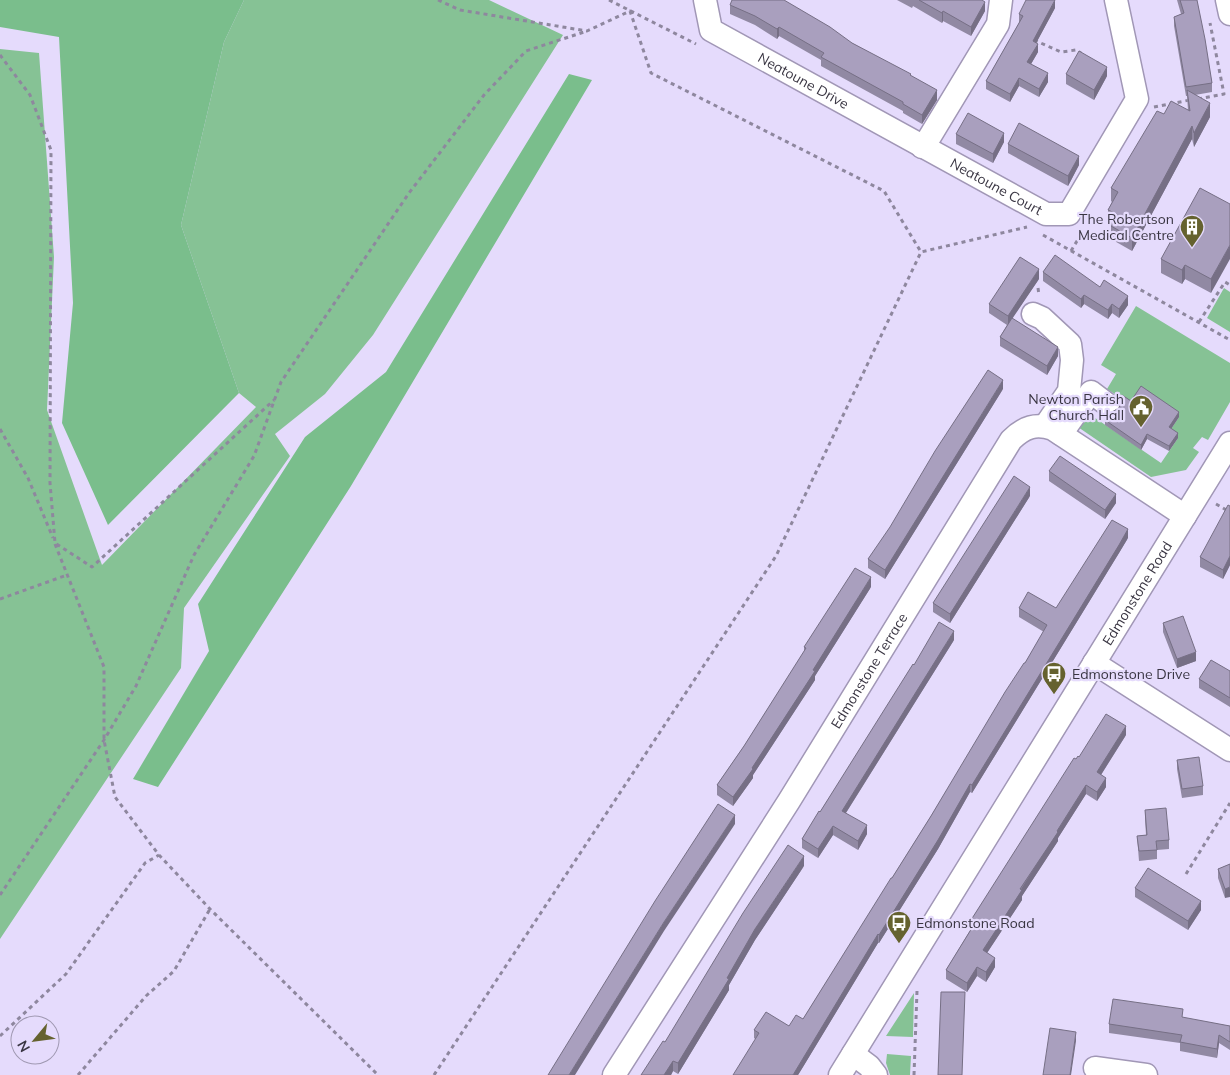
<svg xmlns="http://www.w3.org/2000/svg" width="1230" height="1075" font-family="Mulish,sans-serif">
  <rect width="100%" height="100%" fill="#e5dbfc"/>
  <path fill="#86c295" d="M244 0H489L563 35 373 335 325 394 275 434 290 456 184 608 181 668 0 939V49L39 53 54 257 47 410 102 565 256 407 239 393 181 225 224 42Z
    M1224 288 1230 292V332L1207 318Z
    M1136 306 1230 363V402L1208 440 1202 437 1193 448 1199 452 1186 470 1151 477 1075 425 1085 411 1161 463 1178 438 1169 432 1179 417 1131 405 1107 389 1116 374 1101 365Z
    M914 993 913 1037 886 1036Z
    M887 1054 911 1056 910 1075H890L886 1063Z"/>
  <path fill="#7abe8c" d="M0 0H244L224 42 181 225 239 393 108 525 62 423 73 303 59 37 0 27Z
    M569 74 592 80 351 486 158 787 133 779 209 651 198 604 305 437 386 372Z"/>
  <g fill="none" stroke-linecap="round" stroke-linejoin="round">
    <defs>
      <g id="minor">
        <path id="s1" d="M705 0 711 30 1046 214H1069L1137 99 1116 0"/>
        <path d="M1227 0 1230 14"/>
        <path d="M922 147 929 138 998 24 1001 0"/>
        <path d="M1033 314 1042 318 1070 344 1072 360 1069 391 1045 426"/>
        <path d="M1061 434 1091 392 1108 405"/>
        <path d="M1094 663 1230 750"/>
        <path d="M853 1054 869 1066 876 1075"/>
        <path d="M1095 1068 1146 1075"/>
        <path id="s2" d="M614 1075 789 801 1011 440C1024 427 1036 423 1053 429L1185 516"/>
        <path id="s3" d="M840 1075 1230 443"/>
      </g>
    </defs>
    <use href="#minor" stroke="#a197b6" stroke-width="25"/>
    <path stroke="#8e879e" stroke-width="3" stroke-dasharray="4 4" stroke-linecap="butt" d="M438 0 460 10 587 31 630 11 651 73 884 191 921 252
      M609 0 696 44
      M1034 40 1061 52 1076 50 1081 53
      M0 55 30 95 51 150 50 483 55 543 92 567 274 400
      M1198 99 1224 94 1210 23
      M1154 107 1190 100
      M1043 235 1230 340
      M1071 251 1083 231
      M1038 288 1039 295
      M1199 322 1225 282 1230 285
      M0 429 28 478 53 538
      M1216 504 1230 512
      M55 544 104 667V740L115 797 159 855 210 909 378 1075
      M0 599 67 575
      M1186 874 1230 803
      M0 895 104 740 136 686 194 555 254 456 281 382 409 193 484 95 526 51 587 31
      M0 1036 66 974 145 863 159 855
      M78 1075 146 996 174 971 210 909
      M434 1075 776 556 921 252 1027 227
      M914 1075 917 991"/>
    <use href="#minor" stroke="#fff" stroke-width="22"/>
  </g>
  <path fill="#9189a3" d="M897 0H982L985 11 971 36 943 21 942 23 913 6 912 8Z
    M1177 0H1197L1212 83V92L1195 95 1210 117 1194 147 1192 139 1132 251 1111 239V225L1108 223V210L1112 202 1111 201V188L1164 114 1188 110 1187 96H1186L1174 26V17L1181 14Z
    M730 5 852 43 911 76 937 100 922 124 903 113V111L821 66V60L779 36 777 39 755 25 730 14Z
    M1055 8 1036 43 1038 52 1031 64 1048 82 1039 97 1019 86 1010 102 986 89V81L1019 23V14Z
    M1066 74 1107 76 1094 100 1066 84Z
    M956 134 1004 142 993 163 956 144Z
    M1008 144 1079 165 1068 186 1008 153Z
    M1230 204 1211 293 1185 279 1182 284 1161 273V259Z
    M1043 272 1100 287 1128 305 1119 318 1112 313 1108 319 1084 304 1081 308 1043 281Z
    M1039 279 1012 318 1058 356 1047 375 1000 346V337L1007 325 989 313V304Z
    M1003 389 885 579 868 568V559Z
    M1131 401 1179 417 1171 429 1178 438 1169 451 1147 439 1141 450 1105 425V420Z
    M1049 471 1116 503 1105 519 1049 481Z
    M1030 496 950 623 933 612V603Z
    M1230 506V565L1223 579 1200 567V557Z
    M1128 538 1119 553 972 793 970 792 938 849 879 943H878L798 1075 754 1038V1030L789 1026 803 1019 931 816 1044 632 1019 617V608H1056Z
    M871 587 815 676V680L753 775V778L733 806 717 795V785L744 746 804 652V647Z
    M1163 623 1196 661 1177 668 1163 632Z
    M954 640 846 813 867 834 858 850 833 835 818 858 802 848V839L820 812 914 665Z
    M1230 671V707L1199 688V679Z
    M1126 735 1101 775 1106 787 1097 801 1086 794 1058 838V841L1022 896V900L987 953 995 967 986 982 977 976 967 992 946 979V970L971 929V920L1076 759Z
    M1177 760 1203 786V795L1182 798 1177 769Z
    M1145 810 1169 840V849L1157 850V859L1139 861 1137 836 1146 835 1145 819Z
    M1230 864 1225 898 1218 878V869Z
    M804 866 755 940 729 985V990L678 1074 673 1071 671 1075H641L665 1042Z
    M1135 888 1201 910 1188 930 1135 897Z
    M1183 1018 1230 1026V1050L1219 1043 1217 1058 1180 1051V1043L1109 1033V1024Z"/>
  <path fill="#766f85" d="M1055 0V8L1033 49V41Z
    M985 2V11L971 36V27Z
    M943 11V21L942 23V13Z
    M779 27V36L777 39V29Z
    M1038 44V52L1027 71V62Z
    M1107 67V76L1094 100V90Z
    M1048 73V82L1039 97V89Z
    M1019 78V86L1010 102V94Z
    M937 90V100L922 124V115Z
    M1210 103V117L1194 147V133Z
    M1192 126V139L1132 251V238Z
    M1004 133V142L993 163V154Z
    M1079 156V165L1068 186V176Z
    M1230 245V259L1211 293V279Z
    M1185 265V279L1182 284V270Z
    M1039 269V279L1008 325V316Z
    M1084 295V304L1081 308V299Z
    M1128 296V305L1119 318V309Z
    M1112 304V313L1108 319V310Z
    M1058 347V356L1047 375V366Z
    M1003 380V389L885 579V570Z
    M1179 412V417L1169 432V427Z
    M1178 433V438L1169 451V446Z
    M1147 434V439L1141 450V445Z
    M1030 487V496L950 623V614Z
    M1116 494V503L1105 519V510Z
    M1128 529V538L1119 553 972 793V785Z
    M1230 556V565L1223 579V570Z
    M871 577V587L815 676V680L753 775V778L733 806V797Z
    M954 631V640L842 819V811Z
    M1196 652V661L1177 668V659Z
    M1126 726V735L1097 781V772Z
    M1106 778V787L1097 801V792Z
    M970 784V792L938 849 879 943V935Z
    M1086 785V794L1058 838V841L1022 896V900L983 959V950Z
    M735 815V824L664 931 575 1075H569L664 922Z
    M867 825V834L858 850V841Z
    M833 826V835L818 858V849Z
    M804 856V866L755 940 729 985V990L678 1074V1063L727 978 755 929Z
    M1230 887V897L1225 898V889Z
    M1201 901V910L1188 930V921Z
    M878 934V943L803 1067 798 1075H793Z
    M995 958V967L986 982V972Z
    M977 967V976L967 992V983Z
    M1076 1032V1041L1071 1075H1070Z
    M1219 1035V1043L1217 1058V1049Z
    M673 1061V1071L671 1075H664Z"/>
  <path fill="#a99fbe" stroke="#766f85" d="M732 0H784L830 27 852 43 911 74 910 75 937 90 922 115 903 104V102L821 57 824 53 779 27 777 29 755 16 730 5Z
    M919 0H982L985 2 971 27 943 11 942 13Z
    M1026 0H1055L1033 41 1038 44 1027 62 1048 73 1039 89 1019 78 1010 94 986 81 1023 16 1019 14Z
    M1180 0H1197L1205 39 1212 83 1186 87 1174 17 1184 13Z
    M1079 51 1107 67 1094 90 1066 74Z
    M1187 90 1210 103 1194 133 1192 126 1132 238 1111 226 1117 214 1108 210 1118 192 1111 188 1157 111 1164 114 1171 101 1190 111Z
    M968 113 1004 133 993 154 956 134Z
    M1019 123 1079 156 1068 176 1008 144Z
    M1200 188 1230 204V245L1211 279 1185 265 1182 270 1161 259Z
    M1055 255 1100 287 1104 280 1128 296 1119 309 1112 304 1108 310 1084 295 1081 299 1043 272Z
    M1020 257 1039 269 1008 316 989 304Z
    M1012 318 1058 347 1047 366 1000 337Z
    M988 370 1003 380 885 570 868 559 890 527 935 451Z
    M1141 386 1179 412 1169 427 1178 433 1169 446 1147 434 1141 445 1105 420 1110 413 1119 408 1122 395 1131 401Z
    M1060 456 1116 494 1105 510 1049 471Z
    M1014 476 1030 487 950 614 933 603Z
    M1228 505 1230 506V556L1223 570 1200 557Z
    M1112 520 1128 529 1119 545 972 785 970 784 938 840 879 935 878 934 793 1075H733L759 1033 754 1030 766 1012 789 1026 796 1015 803 1019 891 878H892L931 816 1005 692 1024 663H1025L1047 625 1019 608 1028 592 1056 608Z
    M855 568 871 577 813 670 815 671 752 768 753 769 733 797 717 785 744 746 806 648 804 647Z
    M1183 616 1196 652 1177 659 1163 623Z
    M939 622 954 631 842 811 867 825 858 841 833 826 818 849 802 839 819 811 820 812 913 664 914 665Z
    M1211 660 1230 671V698L1199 679Z
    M1106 714 1126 726 1097 772 1106 778 1097 792 1086 785 1057 831 1058 832 1020 889 1022 890 983 950 995 958 986 972 977 967 967 983 946 970 975 923 971 920 1074 758 1076 759 1078 756 1079 757Z
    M1199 757 1203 786 1182 789 1177 760Z
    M718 804 735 815 664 922 569 1075H548L655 901Z
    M1166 808 1169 840 1156 841 1157 850 1139 851 1137 836 1147 835 1145 810Z
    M788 845 804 856 755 929 727 978 729 979 678 1063 673 1061 664 1075H641L663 1041 665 1042 743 913Z
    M1230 864V887L1225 889 1218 869Z
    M1148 868 1201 901 1188 921 1135 888Z
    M941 992H965L962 1075H938Z
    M1113 999 1183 1009 1182 1017 1230 1026V1042L1219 1035 1217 1049 1180 1042 1182 1035 1109 1024Z
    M1050 1028 1076 1032 1070 1075H1043Z"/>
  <defs>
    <symbol id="building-pin" viewBox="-11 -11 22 30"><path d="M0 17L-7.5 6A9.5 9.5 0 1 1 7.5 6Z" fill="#65622f" stroke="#e5dbfc"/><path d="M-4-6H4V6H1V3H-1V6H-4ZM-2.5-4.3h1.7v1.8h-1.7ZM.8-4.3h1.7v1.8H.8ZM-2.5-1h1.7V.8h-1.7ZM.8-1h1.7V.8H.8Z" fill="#fff"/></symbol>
    <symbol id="civic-pin" viewBox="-11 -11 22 30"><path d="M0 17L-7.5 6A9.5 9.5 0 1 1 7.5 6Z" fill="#65622f" stroke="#e5dbfc"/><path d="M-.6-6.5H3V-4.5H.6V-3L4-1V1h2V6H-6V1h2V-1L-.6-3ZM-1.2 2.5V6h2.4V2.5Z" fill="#fff"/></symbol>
    <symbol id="bus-pin" viewBox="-11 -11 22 30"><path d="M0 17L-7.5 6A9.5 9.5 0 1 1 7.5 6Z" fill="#65622f" stroke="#e5dbfc"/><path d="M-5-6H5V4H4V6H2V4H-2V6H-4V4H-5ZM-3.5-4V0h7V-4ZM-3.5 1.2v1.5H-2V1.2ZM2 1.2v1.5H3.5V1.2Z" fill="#fff"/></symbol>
  </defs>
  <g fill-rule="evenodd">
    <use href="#building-pin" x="1178" y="213" width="28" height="38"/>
    <use href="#civic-pin" x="1127" y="393" width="28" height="38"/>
    <use href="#bus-pin" x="1040" y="660" width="28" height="38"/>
    <use href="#bus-pin" x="885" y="909" width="28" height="38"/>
  </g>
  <g text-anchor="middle" stroke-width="4.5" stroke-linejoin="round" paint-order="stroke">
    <g font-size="14" fill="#393542" stroke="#e5dbfc">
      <text dy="5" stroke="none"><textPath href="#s1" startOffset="136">Neatoune Drive</textPath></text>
      <text dy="5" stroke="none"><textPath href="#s1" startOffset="356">Neatoune Court</textPath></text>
      <text dy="5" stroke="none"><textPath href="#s3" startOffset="566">Edmonstone Road</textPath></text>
      <text dy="5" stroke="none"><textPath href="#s2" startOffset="478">Edmonstone Terrace</textPath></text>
    </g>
    <g font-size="14" fill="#393542" stroke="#e5dbfc" text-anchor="end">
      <text x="1174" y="224">The Robertson<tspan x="1174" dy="16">Medical Centre</tspan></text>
      <text x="1124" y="404">Newton Parish<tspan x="1124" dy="16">Church Hall</tspan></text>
      <text x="1072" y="679" text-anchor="start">Edmonstone Drive</text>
      <text x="916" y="928" text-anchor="start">Edmonstone Road</text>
    </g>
  </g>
  <g transform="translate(35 1040) rotate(241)"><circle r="24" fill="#e5dbfc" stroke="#a099b2"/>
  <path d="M0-4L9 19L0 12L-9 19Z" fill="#65622f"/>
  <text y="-8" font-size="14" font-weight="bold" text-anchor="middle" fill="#393542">N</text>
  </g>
</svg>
